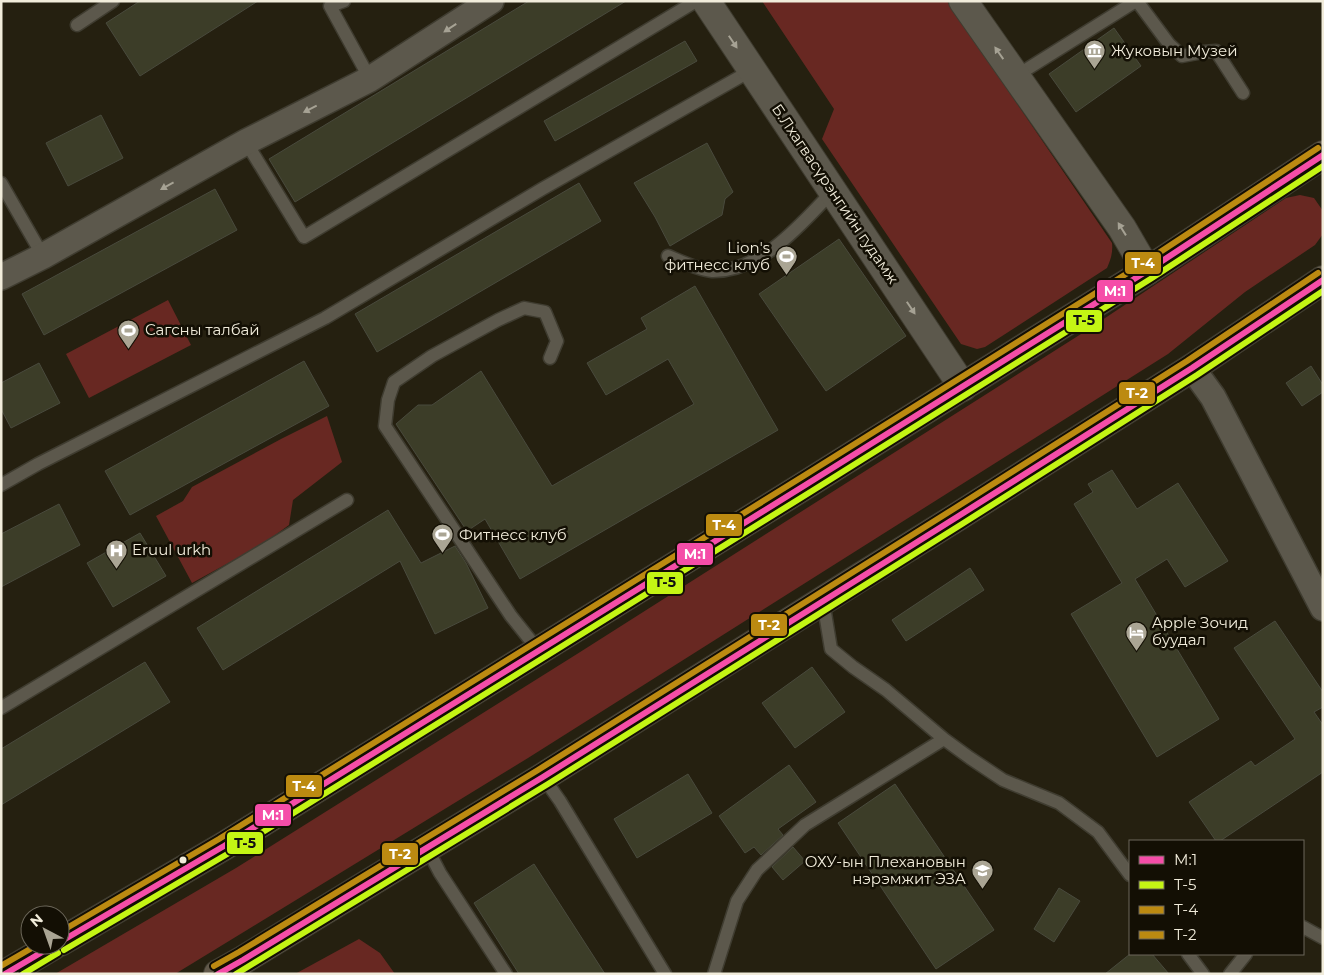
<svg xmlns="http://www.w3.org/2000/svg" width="1324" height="975" font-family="Montserrat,sans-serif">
  <rect width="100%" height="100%" fill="#252010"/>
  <path fill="#682822" d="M762 1H947L1112 243C1113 252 1111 259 1107 268L985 347 977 349 961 344 822 139 834 109Z
    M1300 195 1314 198 1323 211V234L1315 245 1245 292 1168 354 528 758 175 974H55L236 868 577 654 1081 334 1286 198Z
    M168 300 191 345 89 398 66 354Z
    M327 416 342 462 293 500 289 525 263 544 192 583 156 516 183 501 192 487 281 439Z
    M359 939 380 953 395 974H295Z"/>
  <path fill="#3c3d28" stroke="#494a3d" d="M140 1H258L140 76 106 23Z
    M529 1H626L295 202 269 159Z
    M1114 28 1141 66 1076 112 1049 74Z
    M685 41 697 61 555 141 544 121Z
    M101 115 123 158 68 186 46 143Z
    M707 143 733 192 725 199 722 215 670 246 655 217 634 183Z
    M579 183 601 221 377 352 355 314Z
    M215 189 237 230 44 335 22 294Z
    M839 239 906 336 826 391 759 294Z
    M695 286 778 430 520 579 485 519 467 531 396 424 418 405H432L481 371 552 486 694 404 668 359 606 395 587 363 647 329 641 318Z
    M304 361 329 406 130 515 105 471Z
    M39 363 60 403 11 428 1 409V383Z
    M1311 366 1323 385V392L1302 406 1286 383Z
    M1112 470 1137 509 1178 483 1228 561 1185 587 1167 559 1135 579 1219 719 1157 757 1071 614 1122 583 1074 504 1093 492 1088 484Z
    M59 504 80 545 1 587V534Z
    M388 510 421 563 455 546 466 563 488 608 435 634 400 561 223 670 197 628Z
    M140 533 166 576 113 607 87 563Z
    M970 568 984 590 906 641 892 620Z
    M1275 621 1323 692V707L1314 712 1323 725V772L1220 841H1216L1189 802 1251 761 1255 766 1295 739 1234 648Z
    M145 662 170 702 1 805V749Z
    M812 667 845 712 795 748 762 703Z
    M789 765 816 802 778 829 783 835 761 855 754 847 745 853 719 816Z
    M688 774 712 813 637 858 614 819Z
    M895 784 994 930 936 969 838 823Z
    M793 847 805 861 783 880 772 867Z
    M534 864 605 974H519L474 903Z
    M1059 888 1080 901 1054 942 1034 929Z
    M1130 954H1152L1169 974H1105Z"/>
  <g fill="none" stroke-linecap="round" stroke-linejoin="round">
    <defs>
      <path id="service" d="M344 1 330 6 370 79
        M1137 1 1169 44 1182 56 1203 52 1216 51 1243 93
        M77 25 113 1
        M1016 76 1136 1
        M246 142 304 237 696 1
        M1 183 43 256
        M668 256C680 261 699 270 712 271 762 272 801 224 833 191
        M1 485 38 464 325 318 542 189 752 70
        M823 601 831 649 853 667 886 690 944 739 970 758 1003 780 1059 803 1098 832 1130 875
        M539 651 511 616 385 426 388 400 394 382 432 356 498 320 524 308 545 312 557 341 550 358
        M1 708 347 500
        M543 777 560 801 665 974
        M427 848 440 873 506 974
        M1303 927 1323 938
        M1188 954 1203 974
        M714 974 737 901 757 870 805 825 944 739
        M1230 974 1246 954"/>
      <path id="minor" d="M1 277 43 256 246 142 370 79 491 1
        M1192 368 1213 397 1323 608"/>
      <path id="tertiary" d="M706 1 963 387
        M963 1 1122 228 1147 271"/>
      <path id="trunk" d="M60 942 224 846 807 484 1147 271 1323 155
        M5 974 54 945
        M218 974 243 960 543 777 862 576 957 517 1192 368 1323 280"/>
    </defs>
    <use href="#service" stroke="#3f3c30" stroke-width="15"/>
    <use href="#minor" stroke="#3f3c30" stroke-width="28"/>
    <use href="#tertiary" stroke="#3f3c30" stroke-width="30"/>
    <use href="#trunk" stroke="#3f3c30" stroke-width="30"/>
    <use href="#service" stroke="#5c584c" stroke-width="12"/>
    <use href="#minor" stroke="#5c584c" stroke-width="25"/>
    <use href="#tertiary" stroke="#5c584c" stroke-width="28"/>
    <use href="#trunk" stroke="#62594a" stroke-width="28"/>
    <defs>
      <path id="bus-1" d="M60 942 224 846 807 484 1147 271 1323 155
        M5 974 54 945
        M218 974 243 960 543 777 957 517 1192 368 1323 280"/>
      <path id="bus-2" d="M64 950 229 853 812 491 1152 278 1323 166
        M23 974 58 953
        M236 974 548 784 962 524 1197 375 1323 291"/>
      <path id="bus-3" d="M60 932 219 839 802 477 1142 264 1318 148
        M1 966 37 945"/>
      <path id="bus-4" d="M214 966 239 952 538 770 952 510 1187 361 1318 273"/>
    </defs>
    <use href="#bus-1" stroke="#130f04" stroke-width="10"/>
    <use href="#bus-2" stroke="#130f04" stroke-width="10"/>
    <use href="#bus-3" stroke="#130f04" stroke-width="10"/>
    <use href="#bus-4" stroke="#130f04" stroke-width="10"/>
    <use href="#bus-1" stroke="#f54da8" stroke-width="6"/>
    <use href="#bus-2" stroke="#c4f514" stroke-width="6"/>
    <use href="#bus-3" stroke="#bc8a11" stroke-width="6"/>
    <use href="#bus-4" stroke="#bc8a11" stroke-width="6"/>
  </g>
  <defs><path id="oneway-solid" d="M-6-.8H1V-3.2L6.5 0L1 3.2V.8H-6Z" transform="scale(1.25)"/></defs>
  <g fill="#a6a294">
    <use href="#oneway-solid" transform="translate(450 28) rotate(147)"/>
    <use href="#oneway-solid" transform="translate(733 42) rotate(56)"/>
    <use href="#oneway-solid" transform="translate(999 53) rotate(-125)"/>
    <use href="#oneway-solid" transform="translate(310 109) rotate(153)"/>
    <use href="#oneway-solid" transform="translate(167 186) rotate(151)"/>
    <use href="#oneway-solid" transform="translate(1122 229) rotate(-122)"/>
    <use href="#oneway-solid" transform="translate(911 308) rotate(56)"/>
  </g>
  <defs>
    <symbol id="museum-pin" viewBox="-11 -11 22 30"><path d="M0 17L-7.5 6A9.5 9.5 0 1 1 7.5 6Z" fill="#aaa594" stroke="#130f04"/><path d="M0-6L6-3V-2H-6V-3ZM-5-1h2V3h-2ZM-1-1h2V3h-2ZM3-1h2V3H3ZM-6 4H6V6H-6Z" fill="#fff"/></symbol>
    <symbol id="stadium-pin" viewBox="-11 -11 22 30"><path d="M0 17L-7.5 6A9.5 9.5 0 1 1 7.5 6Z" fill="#aaa594" stroke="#130f04"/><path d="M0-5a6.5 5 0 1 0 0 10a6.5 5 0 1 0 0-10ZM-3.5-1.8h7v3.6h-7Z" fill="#fff"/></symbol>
    <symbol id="hospital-pin" viewBox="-11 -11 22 30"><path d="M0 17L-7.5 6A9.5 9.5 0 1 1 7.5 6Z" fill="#aaa594" stroke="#130f04"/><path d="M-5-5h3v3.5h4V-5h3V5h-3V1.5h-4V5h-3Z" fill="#fff"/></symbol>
    <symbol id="hotel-pin" viewBox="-11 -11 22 30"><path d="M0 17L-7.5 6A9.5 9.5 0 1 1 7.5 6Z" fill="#aaa594" stroke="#130f04"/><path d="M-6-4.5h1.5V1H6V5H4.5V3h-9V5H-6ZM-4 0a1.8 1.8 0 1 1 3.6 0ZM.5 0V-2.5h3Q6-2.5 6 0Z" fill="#fff"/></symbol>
    <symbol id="university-pin" viewBox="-11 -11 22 30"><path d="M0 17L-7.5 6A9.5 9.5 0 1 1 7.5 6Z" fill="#aaa594" stroke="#130f04"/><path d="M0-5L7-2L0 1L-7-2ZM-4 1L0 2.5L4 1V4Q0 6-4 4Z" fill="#fff"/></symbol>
  </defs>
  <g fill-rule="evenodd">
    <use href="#museum-pin" x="1082" y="38" width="25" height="34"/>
    <use href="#stadium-pin" x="774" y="244" width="25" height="34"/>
    <use href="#stadium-pin" x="116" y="318" width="25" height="34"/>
    <use href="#stadium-pin" x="430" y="522" width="25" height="34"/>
    <use href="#hospital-pin" x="104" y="538" width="25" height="34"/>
    <use href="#hotel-pin" x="1124" y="620" width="25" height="34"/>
    <use href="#university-pin" x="970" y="858" width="25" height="34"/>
  </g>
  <circle fill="#f1ecdb" stroke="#130f04" stroke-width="2" cx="183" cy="860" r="4.5"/>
  <g text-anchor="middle" stroke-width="5" stroke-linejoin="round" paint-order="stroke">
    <g font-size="15" fill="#f1ecdb" stroke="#130f04" text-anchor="start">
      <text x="1111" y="56">Жуковын Музей</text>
      <text x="770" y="253" text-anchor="end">Lion's<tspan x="770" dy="17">фитнесс клуб</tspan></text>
      <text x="145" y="335">Сагсны талбай</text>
      <text x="459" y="540">Фитнесс клуб</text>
      <text x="132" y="555">Eruul urkh</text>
      <text x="1152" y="628">Apple Зочид<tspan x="1152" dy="17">буудал</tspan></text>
      <text x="966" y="867" text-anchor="end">ОХУ-ын Плехановын<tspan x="966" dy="17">нэрэмжит ЭЗА</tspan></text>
    </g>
    <g font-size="15" fill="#f1ecdb" stroke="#130f04">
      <text transform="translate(835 194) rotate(56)" y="5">Б.Лхагвасүрэнгийн гудамж</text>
    </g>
  </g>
  <g stroke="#130f04" stroke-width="2">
    <rect x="1124" y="251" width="38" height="24" rx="5" fill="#bc8a11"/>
    <rect x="1096" y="279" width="38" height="24" rx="5" fill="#f54da8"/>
    <rect x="1065" y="309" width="38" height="24" rx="5" fill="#c4f514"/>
    <rect x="1118" y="381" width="38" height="24" rx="5" fill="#bc8a11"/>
    <rect x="705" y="513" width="38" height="24" rx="5" fill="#bc8a11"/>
    <rect x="676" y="542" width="38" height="24" rx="5" fill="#f54da8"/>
    <rect x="646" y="571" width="38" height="24" rx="5" fill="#c4f514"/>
    <rect x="750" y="613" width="38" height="24" rx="5" fill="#bc8a11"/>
    <rect x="285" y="774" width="38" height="24" rx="5" fill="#bc8a11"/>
    <rect x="254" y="803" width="38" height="24" rx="5" fill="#f54da8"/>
    <rect x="226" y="831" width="38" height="24" rx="5" fill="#c4f514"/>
    <rect x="381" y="842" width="38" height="24" rx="5" fill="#bc8a11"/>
  </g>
  <g font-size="14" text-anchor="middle" font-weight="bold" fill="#fff">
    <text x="1143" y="268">Т-4</text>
    <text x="1115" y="296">М:1</text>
    <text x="1137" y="398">Т-2</text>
    <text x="724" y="530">Т-4</text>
    <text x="695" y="559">М:1</text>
    <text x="769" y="630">Т-2</text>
    <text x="304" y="791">Т-4</text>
    <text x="273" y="820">М:1</text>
    <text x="400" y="859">Т-2</text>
  </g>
  <g font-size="14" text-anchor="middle" font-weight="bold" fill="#111">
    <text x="1084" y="325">Т-5</text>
    <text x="665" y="587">Т-5</text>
    <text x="245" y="848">Т-5</text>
  </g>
  <rect width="1324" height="975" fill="none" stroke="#f1ecdb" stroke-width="5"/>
  <rect x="1129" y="840" width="175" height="115" fill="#130f04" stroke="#6c675a"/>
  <rect x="1139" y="856" width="25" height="8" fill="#f54da8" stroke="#6c675a"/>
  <text x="1174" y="865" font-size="15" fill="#f1ecdb">М:1</text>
  <rect x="1139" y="881" width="25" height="8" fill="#c4f514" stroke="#6c675a"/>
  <text x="1174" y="890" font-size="15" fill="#f1ecdb">Т-5</text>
  <rect x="1139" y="906" width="25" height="8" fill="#bc8a11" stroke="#6c675a"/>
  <text x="1174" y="915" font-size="15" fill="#f1ecdb">Т-4</text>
  <rect x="1139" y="931" width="25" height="8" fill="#bc8a11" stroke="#6c675a"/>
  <text x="1174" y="940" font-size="15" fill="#f1ecdb">Т-2</text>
  <g transform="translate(45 930) rotate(319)"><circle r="24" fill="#130f04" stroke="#6c675a"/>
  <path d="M0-4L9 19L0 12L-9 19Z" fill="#aaa594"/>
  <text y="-8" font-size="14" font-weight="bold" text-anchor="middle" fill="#f1ecdb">N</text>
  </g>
</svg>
